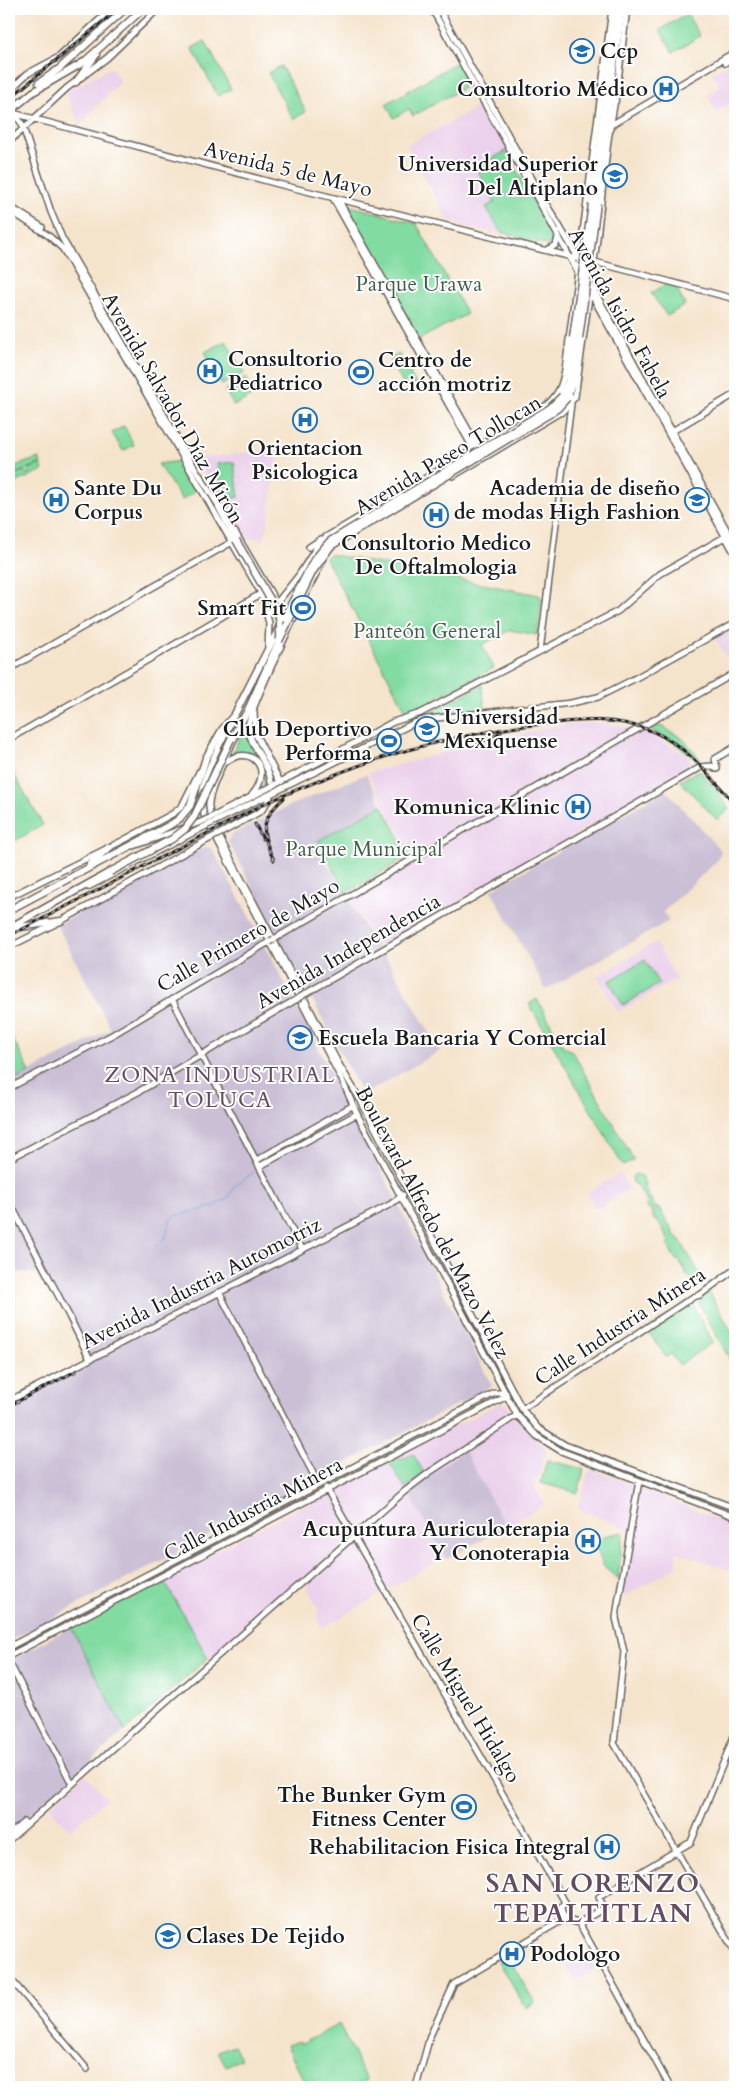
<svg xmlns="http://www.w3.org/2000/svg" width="744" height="2096" font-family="Cardo,serif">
  <rect width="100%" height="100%" fill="#fff"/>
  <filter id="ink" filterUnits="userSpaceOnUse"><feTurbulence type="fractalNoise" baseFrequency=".02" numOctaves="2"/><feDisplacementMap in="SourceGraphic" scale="10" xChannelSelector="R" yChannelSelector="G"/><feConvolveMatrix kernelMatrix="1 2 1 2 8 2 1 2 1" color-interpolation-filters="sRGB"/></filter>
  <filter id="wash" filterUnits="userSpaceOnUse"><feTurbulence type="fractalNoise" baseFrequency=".0096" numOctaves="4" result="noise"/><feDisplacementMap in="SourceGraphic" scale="20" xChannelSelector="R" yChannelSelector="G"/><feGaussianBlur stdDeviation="1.12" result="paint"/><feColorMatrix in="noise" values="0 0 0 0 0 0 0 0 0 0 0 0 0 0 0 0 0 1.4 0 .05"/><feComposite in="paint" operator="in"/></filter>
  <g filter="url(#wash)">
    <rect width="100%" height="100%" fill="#f5e4cc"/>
    <path fill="#ebd1eb" d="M735 60V101L716 112 708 96 710 95 709 93 720 86 712 73Z
      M112 67 120 81 80 125 65 92Z
      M483 104 507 148 506 151 476 168 495 202 486 207 502 234 462 226 459 221 449 222 407 145Z
      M279 448 265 540 240 537 196 459Z
      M726 631 735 636V670L715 638Z
      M602 722 640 730 685 753 695 766 379 948 350 899 413 859 368 773 450 751 555 726Z
      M655 942 677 979 618 1012 597 977Z
      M620 1173 629 1189 597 1209 587 1193Z
      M503 1401 517 1419 547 1449 535 1489 545 1505 436 1562 322 1628 317 1617 318 1609 305 1582 208 1658 163 1579Z
      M590 1468 735 1526V1572L676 1551 677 1567 621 1598 630 1531 577 1508Z
      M85 1774 107 1798 70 1830 49 1807Z
      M591 1949 600 1966 575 1981 565 1964Z"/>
    <path fill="#cbbfd5" d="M366 774 382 805 315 843 379 951 383 952 440 1051 363 1095 228 841 231 835 291 805Z
      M666 790 721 851 716 862 663 912 669 921 546 990 491 890Z
      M206 847 210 848 214 852 267 949 492 1386 9 1641V1405L92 1362 45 1274 9 1271V1083L111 1029 57 925Z
      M464 1450 506 1527 446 1559 408 1492Z
      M71 1627 125 1731 9 1832V1661Z"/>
    <path fill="#82dba1" stroke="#4f7c5e" d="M687 14 700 36 673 52 660 30Z
      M205 41 231 89 218 96 192 48Z
      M457 62 470 84 413 116 409 109 394 118 386 104Z
      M281 66 306 112 293 119 268 73Z
      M506 151 554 239V242L550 246 501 232 486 207 495 202 476 167Z
      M347 205 416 223 467 314 418 340 344 207Z
      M666 284 675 286 685 305 667 316 651 293Z
      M226 341 244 373 222 385 205 352Z
      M399 354 416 384 404 386 390 359Z
      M246 377 255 394 234 406 225 390Z
      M124 426 134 445 123 451 112 433Z
      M39 458 41 463 15 474 24 471 28 474 29 469 41 464 43 470 15 483 9 468Z
      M180 461 198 489 182 500 158 464Z
      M234 462 239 497 222 500 217 464Z
      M329 554 539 595 542 599 537 635 510 630 482 645 494 668 407 713 326 559Z
      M482 685 485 709 422 717Z
      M245 724 268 774 270 782 263 786C267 775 265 761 251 756 246 754 237 756 231 757Z
      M650 724 663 727 683 739 703 762 701 764C683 748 666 736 644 727Z
      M699 770 718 792 729 809 717 820 680 781Z
      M12 771 43 825 9 844V773Z
      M382 805 409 856 346 893 318 841Z
      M645 960 659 984 623 1005 609 981Z
      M537 999 563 1046 572 1051 634 1160 623 1166 529 1004Z
      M9 1032 30 1072 9 1083Z
      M635 1174 641 1176 646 1186H643L656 1208H659L676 1237H678L698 1271V1280L695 1282 686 1274V1272L679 1260H676L667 1244 669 1241 657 1220H654L650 1208 648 1209 645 1206 648 1204 636 1184 633 1183 632 1177Z
      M708 1290 735 1338V1369L696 1298Z
      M690 1300 713 1342 679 1365 671 1354 666 1357 647 1330Z
      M413 1454 424 1473 405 1488 389 1462 398 1457 401 1460Z
      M547 1460 584 1469 578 1493 541 1483Z
      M623 1532 618 1579 604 1567 595 1545 604 1536Z
      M163 1579 208 1658 125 1731 71 1627Z
      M508 1957 535 2003 526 2008 498 1962Z
      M339 2024 367 2080 354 2087H323L319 2080 306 2086 287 2045 299 2041 301 2044Z
      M234 2045 241 2059 226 2066 218 2051Z"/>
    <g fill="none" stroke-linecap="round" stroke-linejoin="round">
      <path stroke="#60a2d4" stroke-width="1" d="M155 1246 165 1239 170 1221 175 1216 213 1207 228 1198 235 1185 254 1172"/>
    </g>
  </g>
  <g filter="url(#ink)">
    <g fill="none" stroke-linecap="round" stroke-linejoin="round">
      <path stroke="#cabca9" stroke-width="6" stroke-dasharray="6 3" stroke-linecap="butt" d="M9 109 11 106"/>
      <defs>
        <path id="major" d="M432 9 577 270
          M439 9 542 197 579 259
          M725 63 735 56
          M9 91 27 74 59 57 111 9
          M9 112 278 184 580 259
          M15 114 22 124 51 212 62 238 190 460 220 508
          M611 125 735 52
          M9 142 67 88 107 58 158 9
          M333 198 474 450
          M338 199 479 449
          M9 206 42 227
          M9 210 49 236 63 249 261 593 269 623 268 647
          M547 250 556 245 558 237
          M591 261 735 299
          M591 285 735 545
          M590 292 735 554
          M669 433 735 394
          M453 476 564 410 575 397 596 247 608 140 617 88 627 9
          M235 532 276 602
          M309 547 321 539
          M268 614 299 575 316 548 326 537 540 410C559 397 563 385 566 363L612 9
          M540 651 571 404
          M9 669 232 542
          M254 711 255 733 280 782
          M232 720C220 747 194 784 204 815L342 1080 357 1114 517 1415 537 1436 561 1451 735 1517
          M236 734C230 751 207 792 209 807 210 820 218 833 223 844L337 1061 361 1101 522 1409 538 1428 565 1445 735 1508
          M9 739 160 653 262 593
          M226 762C250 743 275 769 252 795
          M717 768 715 759 735 747
          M271 781C268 762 250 746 248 728 246 715 311 582 322 563
          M214 816 321 761 393 722 421 713 618 611 660 574 735 531
          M216 821 414 723 428 719 571 703 598 697 632 680 735 623
          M221 833 261 811 270 798
          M134 846 201 822
          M88 887 204 827
          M9 897 124 840 174 813 182 806 199 772
          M274 939 735 673
          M9 947 61 921 211 838
          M305 994 701 767 711 766 717 769
          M172 999 302 1249
          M9 1088 112 1035 269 942
          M9 1159 138 1092 297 999
          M257 1160 352 1106
          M260 1166 357 1114
          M9 1201 69 1316 90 1359
          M219 1292 319 1485
          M9 1401 391 1204 403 1195
          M522 1409 693 1297 700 1295 735 1269
          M639 1481 618 1603 616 1618 624 1652 614 1743 735 1952
          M326 1488 565 1902 561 1907C562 1919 568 1921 579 1923
          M9 1647 487 1397 495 1393H506
          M9 1656 507 1396
          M9 1662 72 1784
          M9 1835 24 1822
          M9 1840 405 1491 430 1472 517 1415
          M579 1923 604 1908 599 1897 691 1842 735 1734
          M579 1923 670 2087
          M9 1977 87 2069
          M416 2087 430 2036 454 1984 564 1919"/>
        <path id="highway" d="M76 82 96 55
          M39 83 59 69 125 9
          M611 83 622 9
          M611 87 615 101
          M15 107 33 92 84 62 143 9
          M597 203 610 95
          M592 204 617 9
          M562 396 568 382 573 338
          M567 398 572 383 579 339
          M561 412 571 397
          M219 507 236 540
          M231 739 247 712 279 641
          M90 864 108 848
          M9 910 170 825 179 819 190 806 206 758 222 730 235 714 281 624
          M9 928 110 872
          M13 928 61 921"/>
      </defs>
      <use href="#major" stroke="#68625a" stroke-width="8"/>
      <use href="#highway" stroke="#68625a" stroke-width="9"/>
      <use href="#major" stroke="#fff" stroke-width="5"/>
      <use href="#highway" stroke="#fff" stroke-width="6"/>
      <defs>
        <path id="rail" d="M9 99 118 9
          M478 744 501 732
          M255 824 263 839
          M274 860C260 834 260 819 284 798
          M9 936 264 804C358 762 439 735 542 724 581 720 617 716 654 732 688 747 711 777 735 804
          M9 1406 76 1371"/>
      </defs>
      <use href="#rail" stroke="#1c1c1c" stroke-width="3"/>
      <use href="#rail" stroke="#fff" stroke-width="1" stroke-dasharray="4" stroke-linecap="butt"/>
      <defs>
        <path id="major-bridge" d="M201 822 214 816
          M204 827 216 821
          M211 838 221 833
          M269 942 274 939
          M297 999 305 994"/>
        <path id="highway-bridge" d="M573 338 592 204
          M579 339 597 203
          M236 540 277 611 280 622V637
          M284 618 314 560 330 541 550 408 562 396
          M279 641 313 571 331 546 548 415 558 408 567 398
          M110 872 172 839 185 829 194 817 231 739"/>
      </defs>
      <use href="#major-bridge" stroke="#68625a" stroke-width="8" stroke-linecap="butt"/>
      <use href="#highway-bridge" stroke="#68625a" stroke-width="9" stroke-linecap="butt"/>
      <use href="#major-bridge" stroke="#fff" stroke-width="5"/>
      <use href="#highway-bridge" stroke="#fff" stroke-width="6"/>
    </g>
  </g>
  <defs>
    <symbol id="university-ring" viewBox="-11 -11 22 22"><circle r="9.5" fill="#fff" stroke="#1f6fb2" stroke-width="1.5"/><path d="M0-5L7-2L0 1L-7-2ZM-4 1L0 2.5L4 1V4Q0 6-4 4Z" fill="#1f6fb2"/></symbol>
    <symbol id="hospital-ring" viewBox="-11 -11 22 22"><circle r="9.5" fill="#fff" stroke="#1f6fb2" stroke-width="1.5"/><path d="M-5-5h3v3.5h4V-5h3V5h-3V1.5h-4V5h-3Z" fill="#1f6fb2"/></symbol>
    <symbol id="stadium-ring" viewBox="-11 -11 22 22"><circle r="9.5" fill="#fff" stroke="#1f6fb2" stroke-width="1.5"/><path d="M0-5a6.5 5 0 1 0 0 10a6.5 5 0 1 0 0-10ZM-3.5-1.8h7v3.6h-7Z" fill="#1f6fb2"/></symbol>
  </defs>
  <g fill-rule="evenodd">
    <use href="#university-ring" x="568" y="37" width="28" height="28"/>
    <use href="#hospital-ring" x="652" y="75" width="28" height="28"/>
    <use href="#university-ring" x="601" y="162" width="28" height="28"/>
    <use href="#hospital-ring" x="196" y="357" width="28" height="28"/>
    <use href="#stadium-ring" x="347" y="358" width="28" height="28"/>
    <use href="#hospital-ring" x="291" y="406" width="28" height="28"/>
    <use href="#hospital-ring" x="42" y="486" width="28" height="28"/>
    <use href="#university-ring" x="683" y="486" width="28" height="28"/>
    <use href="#hospital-ring" x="422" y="501" width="28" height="28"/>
    <use href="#stadium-ring" x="289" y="594" width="28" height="28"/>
    <use href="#university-ring" x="413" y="715" width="28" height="28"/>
    <use href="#stadium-ring" x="375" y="727" width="28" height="28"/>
    <use href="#hospital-ring" x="564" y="793" width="28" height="28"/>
    <use href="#university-ring" x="286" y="1024" width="28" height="28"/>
    <use href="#hospital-ring" x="574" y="1527" width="28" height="28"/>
    <use href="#stadium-ring" x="450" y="1793" width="28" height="28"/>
    <use href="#hospital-ring" x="593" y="1833" width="28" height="28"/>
    <use href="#university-ring" x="154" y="1922" width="28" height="28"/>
    <use href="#hospital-ring" x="498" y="1940" width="28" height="28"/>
  </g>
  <g text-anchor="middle" stroke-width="4" stroke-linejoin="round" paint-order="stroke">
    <g font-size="21" font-weight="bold" fill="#1c1c1c" stroke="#fff" text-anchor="end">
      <text x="600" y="58" text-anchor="start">Ccp</text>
      <text x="648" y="96">Consultorio Médico</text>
      <text x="598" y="171">Universidad Superior<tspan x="598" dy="24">Del Altiplano</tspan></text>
      <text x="228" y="366" text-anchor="start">Consultorio<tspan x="228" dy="24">Pediatrico</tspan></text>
      <text x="378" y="367" text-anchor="start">Centro de<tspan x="378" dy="24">acción motriz</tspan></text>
      <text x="305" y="455" text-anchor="middle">Orientacion<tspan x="305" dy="24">Psicologica</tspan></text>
      <text x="74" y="495" text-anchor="start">Sante Du<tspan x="74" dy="24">Corpus</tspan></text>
      <text x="680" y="495">Academia de diseño<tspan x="680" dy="24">de modas High Fashion</tspan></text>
      <text x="436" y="550" text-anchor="middle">Consultorio Medico<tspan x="436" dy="24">De Oftalmologia</tspan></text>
      <text x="286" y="615">Smart Fit</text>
      <text x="444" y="724" text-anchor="start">Universidad<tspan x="444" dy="24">Mexiquense</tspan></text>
      <text x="372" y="736">Club Deportivo<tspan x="372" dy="24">Performa</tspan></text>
      <text x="560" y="814">Komunica Klinic</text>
      <text x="318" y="1045" text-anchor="start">Escuela Bancaria Y Comercial</text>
      <text x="570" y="1536">Acupuntura Auriculoterapia<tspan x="570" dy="24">Y Conoterapia</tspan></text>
      <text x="446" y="1802">The Bunker Gym<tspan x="446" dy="24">Fitness Center</tspan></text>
      <text x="590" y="1854">Rehabilitacion Fisica Integral</text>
      <text x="186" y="1943" text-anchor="start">Clases De Tejido</text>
      <text x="530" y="1961" text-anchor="start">Podologo</text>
    </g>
    <g font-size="21" fill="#1c1c1c" stroke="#fff">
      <text transform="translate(288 169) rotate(14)" y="7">Avenida 5 de Mayo</text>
      <text transform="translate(620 313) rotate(61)" y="7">Avenida Isidro Fabela</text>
      <text transform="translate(173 408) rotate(60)" y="7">Avenida Salvador Díaz Mirón</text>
      <text transform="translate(448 455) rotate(-31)" y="7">Avenida Paseo Tollocan</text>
      <text transform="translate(248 935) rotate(-30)" y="7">Calle Primero de Mayo</text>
      <text transform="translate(348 951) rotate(-30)" y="7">Avenida Independencia</text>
      <text transform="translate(433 1222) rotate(62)" y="7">Boulevard Alfredo del Mazo Velez</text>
      <text transform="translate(201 1283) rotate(-27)" y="7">Avenida Industria Automotriz</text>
      <text transform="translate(620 1326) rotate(-33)" y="7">Calle Industria Minera</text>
      <text transform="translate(253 1509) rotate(-28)" y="7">Calle Industria Minera</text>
      <text transform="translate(466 1698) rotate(59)" y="7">Calle Miguel Hidalgo</text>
    </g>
    <g font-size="21" fill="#405f4b" stroke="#fff">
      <text x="419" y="291">Parque Urawa</text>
      <text x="427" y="638">Panteón General</text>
      <text x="364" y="856">Parque Municipal</text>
    </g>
    <g font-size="22" letter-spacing="1" fill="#644d60" stroke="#fff">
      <text x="220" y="1082">ZONA INDUSTRIAL<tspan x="220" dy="25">TOLUCA</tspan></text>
    </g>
    <g font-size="26" font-weight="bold" letter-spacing="1" fill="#644d60" stroke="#fff">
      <text x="593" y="1892">SAN LORENZO<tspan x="593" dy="30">TEPALTITLAN</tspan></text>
    </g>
  </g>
  <rect width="744" height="2096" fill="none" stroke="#fff" stroke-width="30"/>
</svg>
